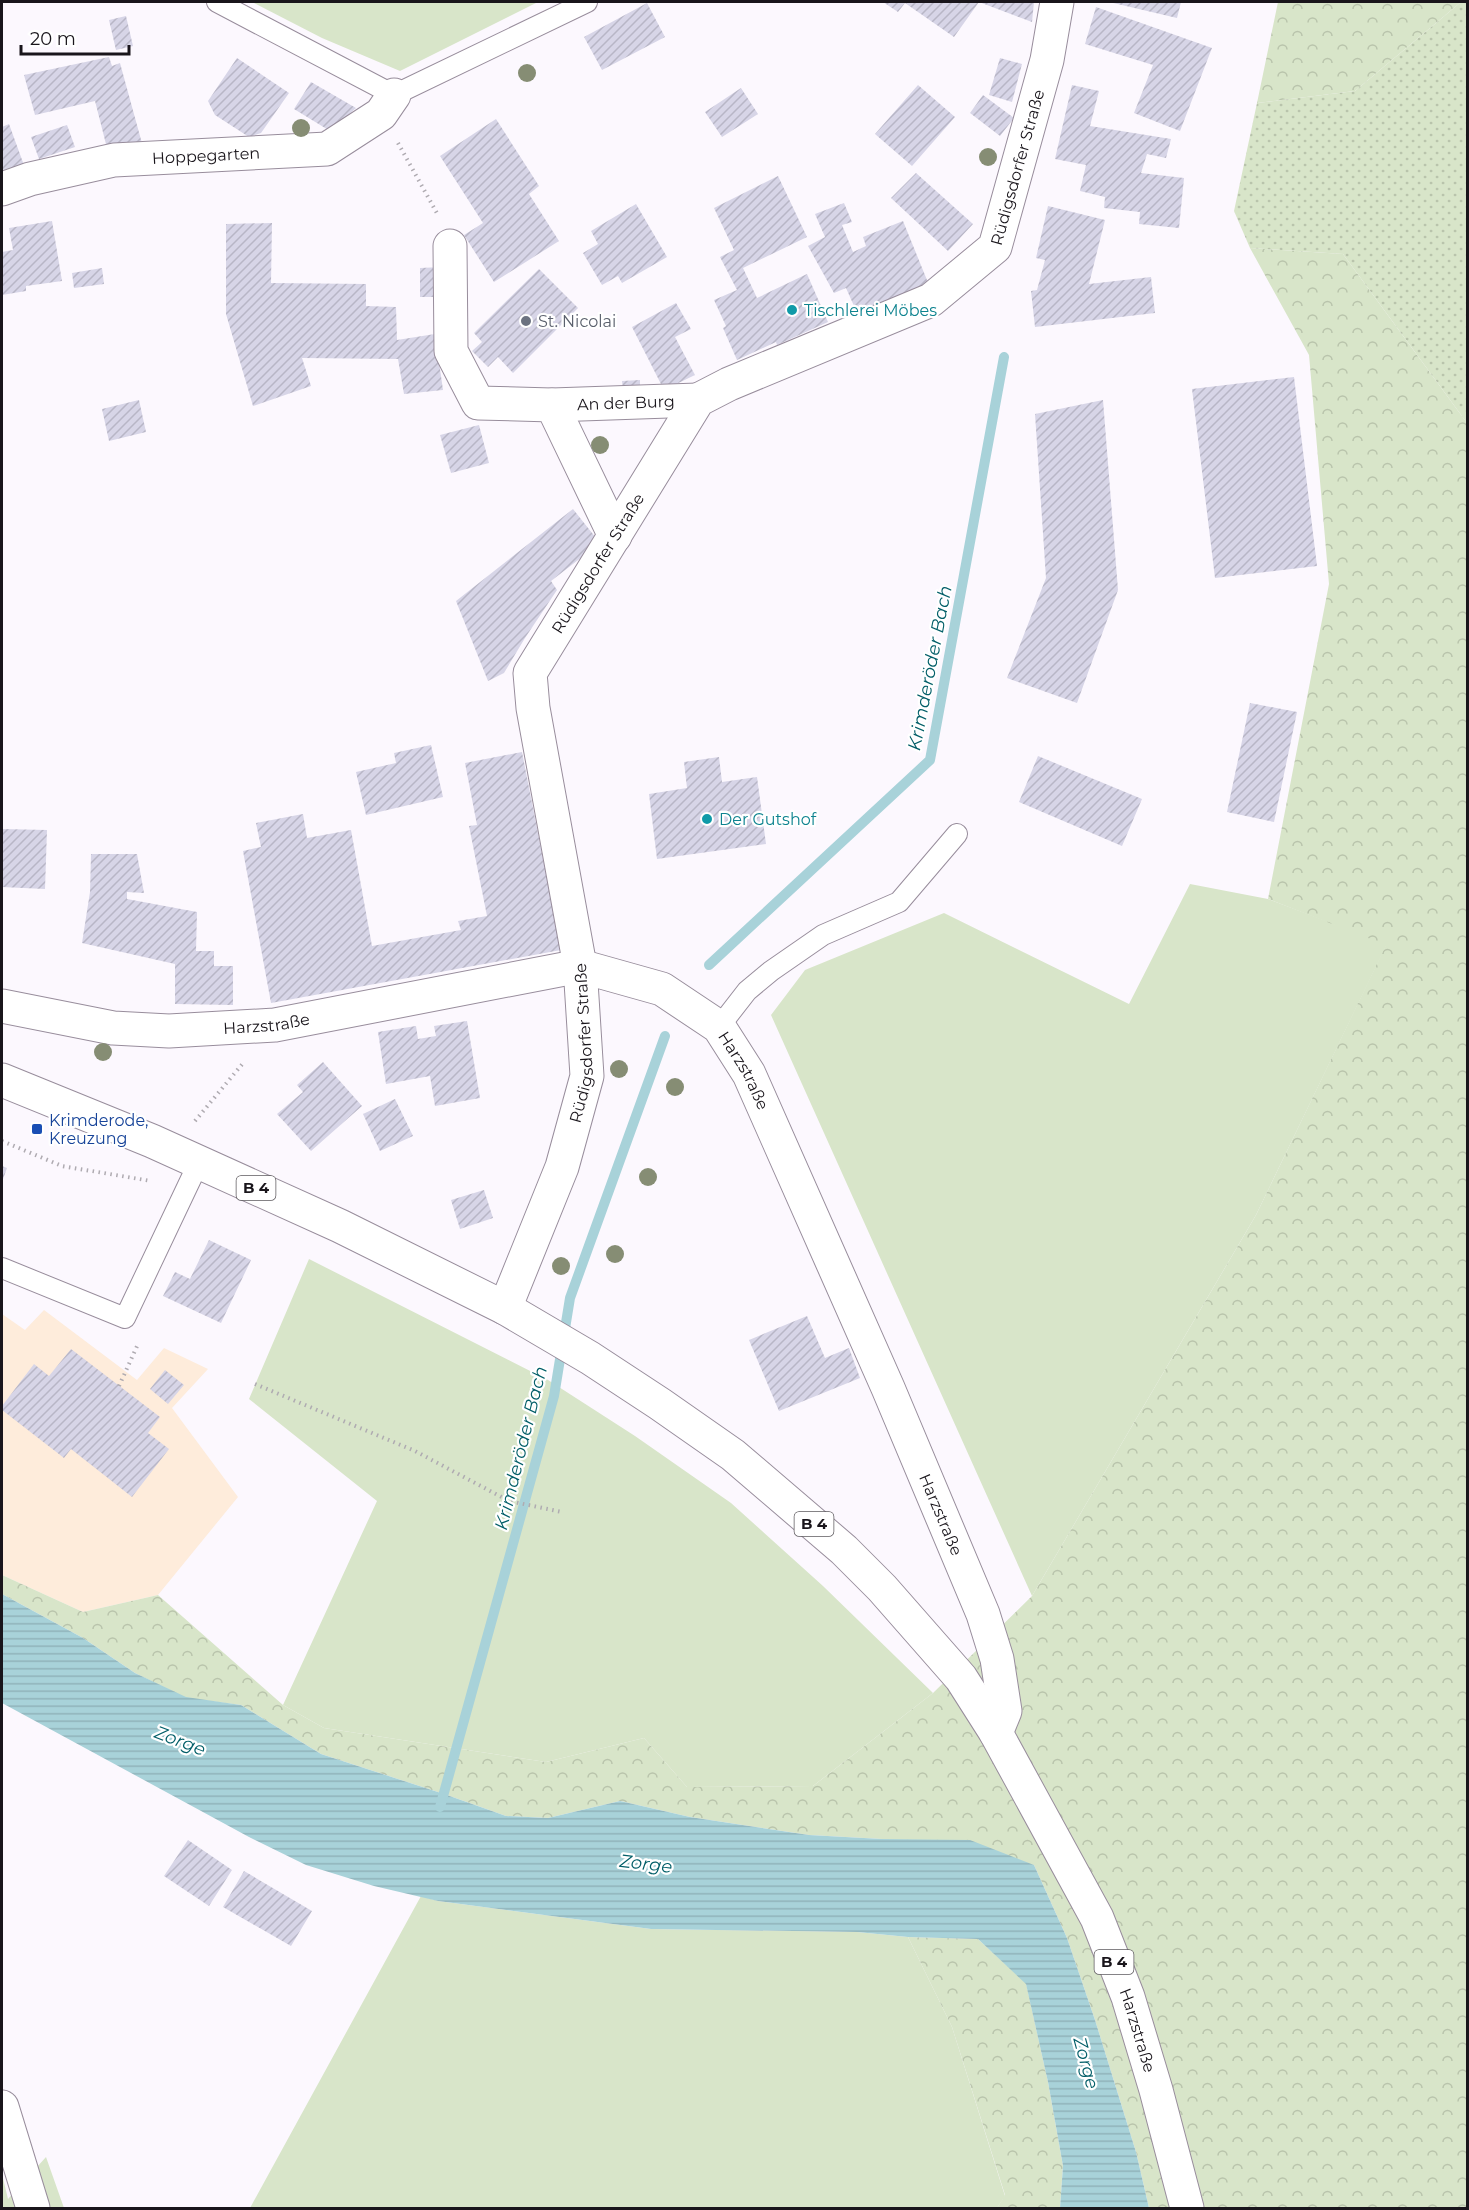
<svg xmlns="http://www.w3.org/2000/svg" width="1469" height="2210" font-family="Montserrat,sans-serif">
  <defs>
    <pattern id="forest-crowns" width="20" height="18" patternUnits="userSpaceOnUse" patternTransform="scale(1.5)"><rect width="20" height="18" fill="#d8e5c9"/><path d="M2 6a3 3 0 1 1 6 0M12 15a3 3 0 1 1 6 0" fill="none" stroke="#b9c4ac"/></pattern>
    <pattern id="garden-dots" width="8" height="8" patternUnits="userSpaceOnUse" patternTransform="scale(1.5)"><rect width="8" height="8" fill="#d8e5c9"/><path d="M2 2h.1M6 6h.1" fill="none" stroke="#b9c4ac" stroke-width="1.8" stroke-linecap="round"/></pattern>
    <pattern id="water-rules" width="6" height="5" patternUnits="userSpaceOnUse" patternTransform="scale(1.5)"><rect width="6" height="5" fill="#a8d2d9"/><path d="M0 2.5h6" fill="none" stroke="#90b3ba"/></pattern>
    <pattern id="building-hatch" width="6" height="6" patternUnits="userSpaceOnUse" patternTransform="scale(1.5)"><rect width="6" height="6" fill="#d7d5e7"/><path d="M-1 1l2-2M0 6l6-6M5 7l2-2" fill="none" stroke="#b8b6c6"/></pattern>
  </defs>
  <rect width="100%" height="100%" fill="#fcf8fe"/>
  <path fill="#feecdb" d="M44 1310 137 1380 164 1348 208 1369 172 1408 238 1497 158 1595 83 1612 2 1575V1314L25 1330Z"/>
  <path fill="#d8e5c9" d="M252 2H538L400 71 322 38Z
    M1190 884 1268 899 1387 944 1256 1215 1032 1596 771 1015 805 970 944 913 1129 1004Z
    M309 1259 548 1380 635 1436 731 1503 823 1586 933 1693 813 1786 687 1787 644 1738 546 1762 324 1728 283 1705 377 1501 249 1399Z
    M421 1896 438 1901 651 1929 857 1932 908 1937 952 2027 1005 2196 997 2208H250Z
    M46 2157 64 2208H2V2174L8 2199Z"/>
  <path fill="url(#forest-crowns)" d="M1278 2H1461L1355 91 1257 103Z
    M1250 248 1343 254 1467 423V2208H1149L1136 2152 1095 2020 1067 1938 1034 1865 882 1839 809 1835 690 1817 620 1801 548 1818 506 1816 444 1794 321 1754 241 1705 186 1698 135 1673 83 1638 2 1594V1575L83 1612 158 1595 283 1705 324 1728 546 1762 644 1738 687 1787 813 1786 933 1693 1032 1596 1256 1215 1386 945 1268 899 1329 584 1309 355Z
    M908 1937 978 1939 1026 1983 1048 2082 1063 2166 1060 2208H997L1005 2195 952 2027Z"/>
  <path fill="url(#garden-dots)" d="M1461 2H1468L1467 423 1343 254 1250 248 1234 211 1257 103 1355 91Z"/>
  <path fill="url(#water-rules)" d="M2 1594 83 1638 135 1673 186 1697 241 1705 321 1754 444 1794 506 1816 548 1818 620 1801 690 1817 809 1835 882 1839 970 1840 1034 1865 1067 1938 1095 2020 1136 2152 1149 2208H1060L1063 2166 1048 2082 1026 1984 978 1939 908 1937 857 1932 651 1929 438 1901 374 1886 306 1865 249 1837 2 1703Z"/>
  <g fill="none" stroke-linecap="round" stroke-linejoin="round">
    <path stroke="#a8d2d9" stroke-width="10" d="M709 965 930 760 1004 357
      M440 1807 554 1396 570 1298 665 1036"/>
  </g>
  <path fill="url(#building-hatch)" d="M883 2H1034L1032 22 979 2 954 37 905 3 898 12Z
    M1109 2H1181L1177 18Z
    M647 3 665 37 602 70 584 37Z
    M1096 7 1212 48 1180 131 1134 113 1153 65 1085 44Z
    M126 16 133 46 116 50 109 20Z
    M109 57 112 66 120 63 143 147 108 152 95 101 35 115 24 75Z
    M237 58 289 93 261 133 249 137 215 115 208 101Z
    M1000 58 1022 64 1012 102 989 95Z
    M311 82 356 108 330 131 294 109Z
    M918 85 955 117 912 166 875 134Z
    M1072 85 1099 91 1090 126 1171 139 1166 158 1147 154 1141 173 1184 178 1179 228 1139 224 1140 212 1104 208 1105 197 1080 191 1086 165 1055 159Z
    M741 88 758 114 722 137 705 112Z
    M983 95 1014 118 1000 136 970 113Z
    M496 119 539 186 529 194 559 241 494 282 464 235 483 223 440 156Z
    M9 124 25 168 2 176V127Z
    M67 125 75 147 39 159 31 137Z
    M916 173 973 224 948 251 891 198Z
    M778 176 807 237 743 268 757 298 807 274 828 322 777 345 776 342 737 360 723 328 726 326 714 300 737 290 720 257 734 250 714 208Z
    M844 203 852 222 842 225 853 252 866 246 863 237 903 221 929 285 858 315 846 288 834 293 808 246 825 237 815 214Z
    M636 204 667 257 622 283 618 276 602 285 583 253 598 244 591 231Z
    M1048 206 1105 220 1089 284 1151 277 1155 313 1035 327 1031 291 1037 290 1045 260 1036 258Z
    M52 221 62 281 26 286V291L2 295V252L13 250 9 228Z
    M272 223 271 283 366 284V306L396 307 397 340 435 334 443 390 404 394 398 359 302 358 311 386 253 406 226 314V224Z
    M442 267V297H420V268Z
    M102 268 104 284 74 288 72 273Z
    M539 269 578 308 513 373 498 357 488 367 472 351 482 342 474 333Z
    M676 303 691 329 675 337 695 375 664 390 632 327Z
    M1294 377 1317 566 1215 578 1192 389Z
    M640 380V389L623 391 622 381Z
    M139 400 146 432 109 441 102 409Z
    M1103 400 1118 590 1077 703 1007 678 1046 578 1035 414Z
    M479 425 489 463 451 473 440 435Z
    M573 509 600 543 551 581 557 590 525 638 504 673 488 681 456 601Z
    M1250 703 1297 712 1274 822 1227 812Z
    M431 745 443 797 366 815 356 772 396 763 394 753Z
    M522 752 561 950 271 1003 243 851 261 847 256 823 303 814 307 838 351 830 372 946 461 930 458 921 487 916 469 826 477 825 465 763Z
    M1038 756 1142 799 1122 846 1019 802Z
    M719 757 722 782 757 777 766 844 657 859 649 794 687 788 684 762Z
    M2 829 47 830 45 889 2 887Z
    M91 854H137L144 893 127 892V899L197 912 196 951H214V966H233V1005L175 1004V964L82 943 90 892Z
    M467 1021 480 1098 435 1106 430 1076 386 1084 378 1032 416 1026 418 1039 436 1036 434 1026Z
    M323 1062 362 1106 311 1151 277 1114 303 1092 297 1085Z
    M395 1099 413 1136 380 1151 363 1114Z
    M2 1166 7 1168 2 1182Z
    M484 1190 493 1218 460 1229 451 1200Z
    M209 1240 251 1260 221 1323 163 1296 175 1272 190 1279Z
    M807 1316 825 1358 849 1348 860 1378 779 1411 749 1340Z
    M71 1349 160 1417 148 1433 169 1449 132 1497 71 1449 64 1458 2 1410V1406L34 1364 49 1376Z
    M165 1370 184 1385 168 1404 150 1389Z
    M188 1840 232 1870 209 1906 164 1876Z
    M244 1871 312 1911 291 1946 223 1907Z"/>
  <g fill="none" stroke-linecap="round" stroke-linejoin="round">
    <defs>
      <path id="service" d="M217 2 394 95 587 2
        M719 1027 747 991 771 971 823 935 899 902 957 834
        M2 1268 125 1318 199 1162"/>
      <g id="minor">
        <path id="s1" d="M2 189 30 179 114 160 327 149 381 114 394 95"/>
        <path d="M450 246 451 351 478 403 552 405 615 536"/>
        <path id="s2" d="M552 405 698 400"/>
        <path id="s3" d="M2 1006 113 1028 169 1031 275 1025 580 966 662 989 719 1027 749 1074 888 1388 983 1614 997 1659 1005 1711 996 1733"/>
        <path d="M2 2107 33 2208"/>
      </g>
      <g id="tertiary">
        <path id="s4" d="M505 1308 562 1167 587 1076 580 966 533 708 530 673 698 400 729 384 931 300 995 247 1047 60 1057 2"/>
      </g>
      <g id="primary">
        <path id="s5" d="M2 1080 152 1141 340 1226 505 1308 590 1358 660 1404 733 1455 844 1550 882 1588 961 1678 996 1733 1097 1918 1128 1997 1156 2090 1187 2208"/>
      </g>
    </defs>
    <use href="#service" stroke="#988d9c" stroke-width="22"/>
    <use href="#minor" stroke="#988d9c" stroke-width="35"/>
    <use href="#tertiary" stroke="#988d9c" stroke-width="35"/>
    <use href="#primary" stroke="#988d9c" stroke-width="35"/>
    <path stroke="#afabb1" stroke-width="4" stroke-dasharray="1.5 4.5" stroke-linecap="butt" d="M398 143 438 215
      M195 1121 244 1062
      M2 1141 62 1166 151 1181
      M255 1384 415 1451 509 1501 562 1512
      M119 1386 138 1344"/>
    <use href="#service" stroke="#fff" stroke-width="20"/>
    <use href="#minor" stroke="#fff" stroke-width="33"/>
    <use href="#tertiary" stroke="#fff" stroke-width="33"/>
    <use href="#primary" stroke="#fff" stroke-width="33"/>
  </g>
  <g fill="#868d74">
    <circle cx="527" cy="73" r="9"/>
    <circle cx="301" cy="128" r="9"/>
    <circle cx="988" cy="157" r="9"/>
    <circle cx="600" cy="445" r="9"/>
    <circle cx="103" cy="1052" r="9"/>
    <circle cx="619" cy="1069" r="9"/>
    <circle cx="675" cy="1087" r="9"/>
    <circle cx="648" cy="1177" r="9"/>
    <circle cx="615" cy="1254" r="9"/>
    <circle cx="561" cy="1266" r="9"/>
  </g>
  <g fill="#0f9aa8" stroke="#fff" stroke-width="2">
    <circle cx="792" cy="310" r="6"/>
    <circle cx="707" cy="819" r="6"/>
  </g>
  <circle fill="#6b7280" stroke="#fff" stroke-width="2" cx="526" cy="321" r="6"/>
  <rect fill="#1a4fb4" stroke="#fff" stroke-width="2" x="31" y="1123" width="12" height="12" rx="3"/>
  <g text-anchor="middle" stroke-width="4.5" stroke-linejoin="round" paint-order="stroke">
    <g fill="#fff" stroke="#5e5b5f" stroke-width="1.5">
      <rect x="236.5" y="1176" width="39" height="24" rx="4.5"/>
      <rect x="794.5" y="1512" width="39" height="24" rx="4.5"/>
      <rect x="1094.5" y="1950" width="39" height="24" rx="4.5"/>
    </g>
    <g font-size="15" font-weight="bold" fill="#19151b">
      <text x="256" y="1193">B 4</text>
      <text x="814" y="1529">B 4</text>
      <text x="1114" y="1967">B 4</text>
    </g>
    <g font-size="16" fill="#19151b" stroke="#fff">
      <text dy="6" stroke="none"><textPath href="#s1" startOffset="208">Hoppegarten</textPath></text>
      <text dy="6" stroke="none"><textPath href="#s4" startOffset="1394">Rüdigsdorfer Straße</textPath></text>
      <text dy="6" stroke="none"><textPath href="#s2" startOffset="74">An der Burg</textPath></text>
      <text dy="6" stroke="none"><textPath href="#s4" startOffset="783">Rüdigsdorfer Straße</textPath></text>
      <text dy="6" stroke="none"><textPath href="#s3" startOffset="267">Harzstraße</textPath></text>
      <text dy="6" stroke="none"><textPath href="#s4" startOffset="279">Rüdigsdorfer Straße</textPath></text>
      <text dy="6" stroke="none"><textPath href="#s3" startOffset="790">Harzstraße</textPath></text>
      <text dy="6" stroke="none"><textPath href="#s3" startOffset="1276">Harzstraße</textPath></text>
      <text dy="6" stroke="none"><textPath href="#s5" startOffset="1539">Harzstraße</textPath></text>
    </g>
    <g font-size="16" fill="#0d838f" stroke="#fff" text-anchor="start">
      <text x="804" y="316">Tischlerei Möbes</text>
      <text x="719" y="825">Der Gutshof</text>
    </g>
    <g font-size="16" fill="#5b616d" stroke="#fff" text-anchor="start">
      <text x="538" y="327">St. Nicolai</text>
    </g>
    <g font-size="16" fill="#164399" stroke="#fff" text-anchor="start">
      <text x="49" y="1126">Krimderode,<tspan x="49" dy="18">Kreuzung</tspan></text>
    </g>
    <g font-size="18" font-style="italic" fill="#025e68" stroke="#fff">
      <text transform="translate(930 668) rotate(-79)" y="6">Krimderöder Bach</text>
      <text transform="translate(521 1448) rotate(-76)" y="6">Krimderöder Bach</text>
      <text transform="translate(180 1741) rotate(21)" y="6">Zorge</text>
      <text transform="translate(646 1864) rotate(7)" y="6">Zorge</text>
      <text transform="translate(1086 2063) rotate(75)" y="6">Zorge</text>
    </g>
  </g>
  <rect width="1469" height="2210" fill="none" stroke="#19151b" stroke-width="6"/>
  <path d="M21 45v9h108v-9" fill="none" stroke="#19151b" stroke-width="3"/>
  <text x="30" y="45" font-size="18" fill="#19151b" stroke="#ffffff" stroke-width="4.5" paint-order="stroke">20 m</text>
</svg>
